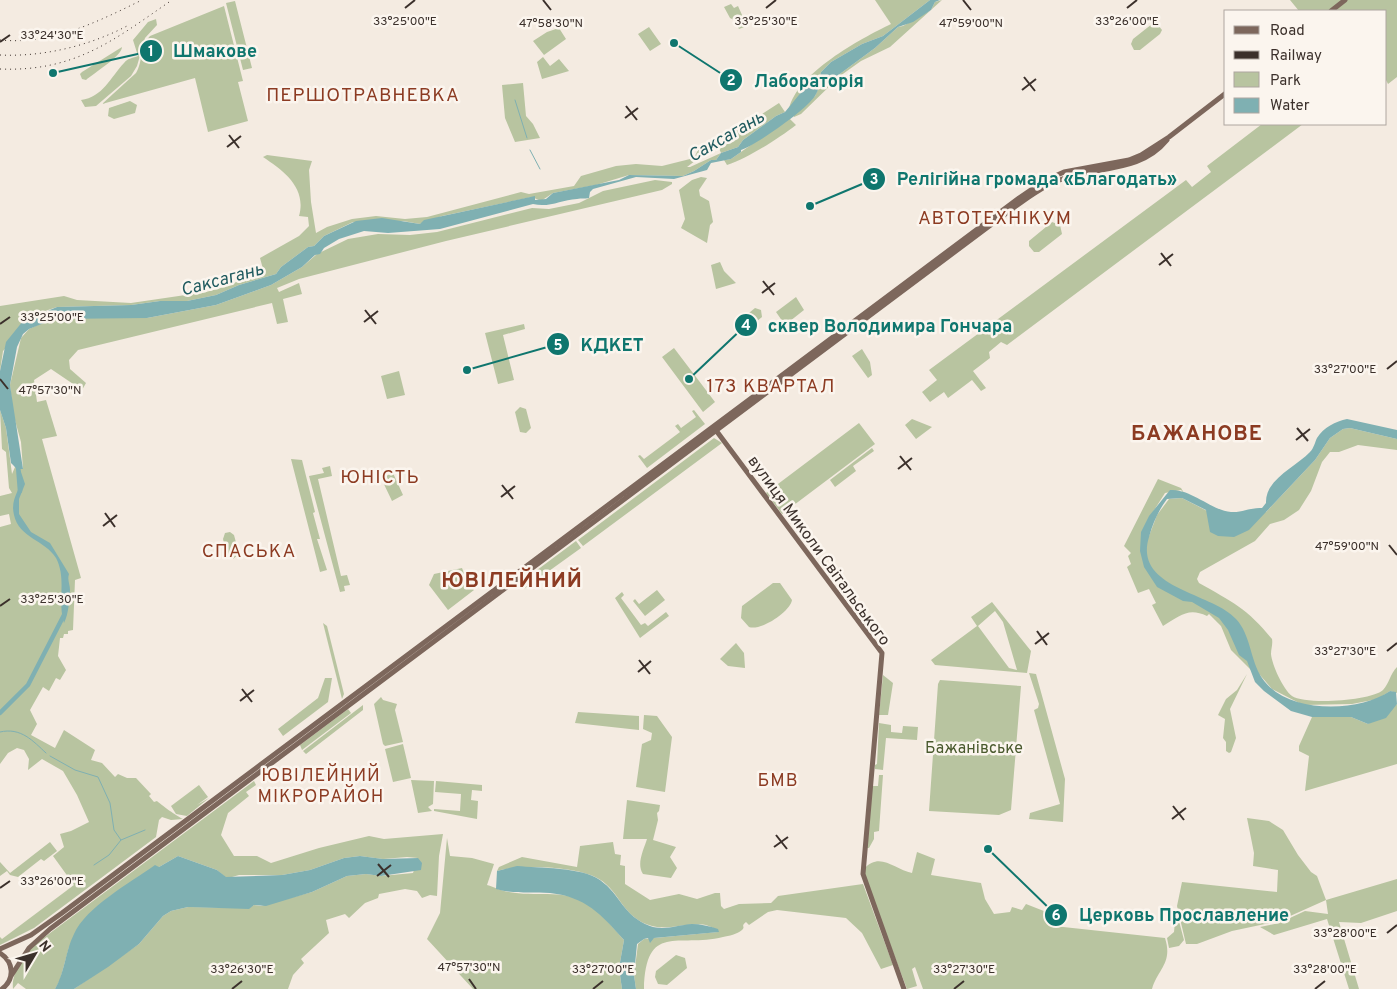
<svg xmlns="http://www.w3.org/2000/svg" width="1397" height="989" font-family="Overpass,sans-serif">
  <rect width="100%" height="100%" fill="#f4ebe1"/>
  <path fill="#b8c4a0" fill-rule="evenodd" d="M875 0H930L883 36 862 44 831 62 821 72 818 83 811 85 789 109C797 73 860 39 891 24Z
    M942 0 890 47 861 61 840 76 801 114 794 117 793 115 815 96 820 85 833 79 875 48 898 27 903 26 931 10 935 2Z
    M1290 0H1397V77L1388 84 1386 80V11H1299Z
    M235 1 252 68 243 70 226 3Z
    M731 4 734 8 738 6 747 26 739 29 734 20 730 18 724 7Z
    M224 6 243 81 238 82 248 121 208 132 195 78 102 104 136 73C143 62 140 46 150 36Z
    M156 19 157 25 145 38 137 66 131 76 96 106 85 107 81 100C103 97 110 78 124 63 128 58 133 58 138 56L133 40 148 22Z
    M1152 24 1158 25 1162 30 1160 34 1140 50H1134L1131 44 1133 39Z
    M649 27 661 44 650 51 638 34Z
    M559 28 566 39 544 55 533 41 547 32Z
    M122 47C122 56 94 73 86 80L82 79 80 74 82 72Z
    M543 57 550 66 559 59 569 71 542 79 537 62Z
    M523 83 526 116 533 124 540 138 515 142 505 118 502 85Z
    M130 101 137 105 135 113 114 119 108 116 109 108Z
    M779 103 785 112 776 116 743 140 738 147 721 153 716 160H711L694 171 683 176 629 175 596 185 553 193 541 201 532 197 442 216 420 224 403 221 353 222 324 236 314 246 308 247 281 267 276 274 239 285 216 295 187 301H160L131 305 57 307 39 313 3 351 0 371V306L64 296 77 300 131 303 206 292 228 286 263 269 260 258 299 236 309 226 308 217 299 216C307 188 284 171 263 157L267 155 312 161 309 170 311 202 316 233 327 227 352 219 376 216 405 219 427 217 521 192 529 194 574 186 581 176 616 166 636 164 662 166 694 158 698 150 712 148 687 167H690L721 153 716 141H720Z
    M789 118 796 125C778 139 748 158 727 165L724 160 731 159Z
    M1262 124H1303L1007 345 1001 342 989 352 990 358 973 371 986 388 981 391 972 380 948 398 944 392 930 402 922 392 937 380 929 370 1186 180 1192 187 1211 172 1207 166Z
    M701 177 707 178 699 190 700 196 709 201 713 222 710 225 707 243 681 228 685 219 679 190 692 180Z
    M655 180 672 182V184L662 190 446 241 299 279 277 288 279 292 299 283 302 294 283 299 288 322 277 324 272 303 78 350 69 360 70 369 86 383 82 390 51 369 34 380 37 402 46 400 57 436 42 439 81 578 75 580 73 630 68 631V634H64L63 638H60L58 656 66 670 60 680 56 678 49 691 43 687 30 710 37 724 31 735 55 748 64 730 95 750 91 760 102 763 115 777 118 774 127 778H136L151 794 149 796 154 802 157 801C160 804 178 817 183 819L171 820 162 817 159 820 156 837 34 928 0 945V937L2 939 74 885 53 856 64 847 60 834 71 831 89 822 77 795 63 771 42 759 28 770 29 759 24 750 17 748 8 753 0 764V527L11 524 9 514 0 516V496L12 493 9 488 6 452 2 449 0 410 6 428 12 474 15 467 23 469 21 442 13 413 10 385 21 338 29 329 40 324 54 319 71 317 147 318 216 305 271 285 302 267 317 254 348 239 378 234 410 235 437 232 532 208 549 209 579 203 603 191Z
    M1052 222 1060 225 1062 234 1039 252H1034L1029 246V241Z
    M720 262 724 271 736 283 716 289 711 265Z
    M796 297 804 310 785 325 776 312Z
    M755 308 761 310 762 317 746 330H740L738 322Z
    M524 324 525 329 503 335 514 380 498 384 485 333Z
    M674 348 715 402 703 412 662 357Z
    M862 349 870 362 872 375 868 378 852 356Z
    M399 371 405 395 387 399 381 376Z
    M520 407 526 409 531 428 526 433 520 432 515 412Z
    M694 410 705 424 647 468 638 456 640 455 644 459 680 432 675 426 678 424 681 428 696 417 692 411Z
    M912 419 932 427 916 439 905 425Z
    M859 423 875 444 782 514 766 493Z
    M1350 428 1397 439V450L1358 445 1339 452H1330L1322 462 1311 491 1299 510 1284 520 1270 524 1255 541 1200 572 1197 579 1199 583C1231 601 1248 609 1272 639 1273 644 1271 649 1271 654 1272 665 1283 689 1292 696 1305 705 1371 701 1383 690 1389 684 1390 674 1397 667V693L1390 691 1378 699 1352 704 1303 705 1272 689 1260 675 1255 674 1231 650 1221 626 1209 614 1207 616C1188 607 1180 616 1163 626L1152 605 1156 603 1149 589 1138 593 1127 567 1131 564 1128 556 1131 553 1124 546 1158 479 1181 488 1184 493 1181 490 1165 493 1146 523 1149 536 1157 515 1169 499 1182 498 1215 515 1266 512 1315 460 1330 438 1343 429Z
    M714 438 722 443 583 546 578 540Z
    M872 448 874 451 853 466 856 471 835 487 830 480Z
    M291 459 302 460 315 512 313 513 320 539H317L327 570 320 572Z
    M330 466 332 476 318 479 341 576 347 575 350 585 344 586 345 591 340 592 309 476 324 473 322 468Z
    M393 473 403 495 392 501 381 478Z
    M230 532 234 535 239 554 233 559 227 556 223 539 225 533Z
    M576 541 581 548 524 589 520 584 524 585 527 582 525 579Z
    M462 568 467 581 474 590 448 610 429 585 434 574Z
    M773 583H780L792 600C790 612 761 631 749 627L741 618 742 606Z
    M657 590 665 600 645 616 633 601 635 599 639 604Z
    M622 592 624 595 621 598 641 625 645 623 648 626 666 612 669 616 640 638 615 598Z
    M992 602 1031 651 1027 673 935 665 931 660 977 626 971 617ZM995 611 1003 622 1017 670 1009 668 978 626Z
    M323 623 327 626 344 694 342 699Z
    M736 643 744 653 745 668 728 666 720 659Z
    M1029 673 1036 674 1065 779 1063 822 1029 819 1030 813 1060 804 1034 710 1038 708 1039 704Z
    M1247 674 1230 709 1236 738 1231 752 1229 753 1226 751V742L1223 738 1225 719 1218 715 1226 699 1237 690Z
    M883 675 893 683 888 715H879Z
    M325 678H332L328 702 283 736 278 729 318 698Z
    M940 680 1021 686 1011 810 999 815 929 811 938 684Z
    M381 697 383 700 397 704 395 710 403 742 385 746 383 744 374 704Z
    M1397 704V764L1305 791 1309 756 1299 751V746L1312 717H1351L1368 724Z
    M363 705V710L306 754 303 751Z
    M348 709 351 713 302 750 300 745Z
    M578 712 639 716V730L575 723Z
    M644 715 657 716 672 737 665 792 636 787 642 744 651 740 652 733 643 729Z
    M879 723 891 725V732L902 733 903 726 918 727 917 740 886 738 883 770 875 769V765L877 764Z
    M403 744 411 778 393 782 385 749Z
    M879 775H883L879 831 874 832V839L869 848H866L872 786H878Z
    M411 780 434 781 433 804 428 807 432 811 418 813Z
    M254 781 256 785 246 792 249 796 228 813 221 835 234 856H257L271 863 319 848 369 836 384 839 443 834 439 856 437 896 430 895 422 898 417 891 405 889 379 894 378 898 365 903 349 918 345 914 326 920 329 933 301 959 304 963 293 975 288 989H74L139 944 163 916 171 911 188 907 249 908 254 905 261 906 312 892 347 876 366 874 381 876 413 873 418 858 407 857 383 859 360 856 344 858 310 870 282 875H239L232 877H225L217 870 178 856 159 867 69 947 60 980 55 989H26L18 983 13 989C11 973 24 957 34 945Z
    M436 781 482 785V791L472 790 471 800 478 801 477 819 434 811V809L460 811 461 794 435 792Z
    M199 785 208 797 197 805 209 798 187 816 176 814 171 806Z
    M627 800 660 805 659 811 657 813 658 820 653 840 676 847 670 857 677 868 671 878 643 874C636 864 644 849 647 839H623Z
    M1247 818 1269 821 1283 830 1298 855 1311 872 1317 876 1326 900 1279 921 1232 931 1197 944H1186L1177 906 1182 882 1277 892 1278 870 1253 866 1254 853Z
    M447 838 450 856 472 858 494 864 487 885C494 887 501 891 509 892 534 897 562 889 585 902 601 911 612 927 624 940L619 968 622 989H473L427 939 440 913Z
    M50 842 57 851 44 861 41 859 18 877 10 875 7 871 0 876V862L10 873Z
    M613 842 615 854 621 855 620 865 625 866V884L650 900 679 894 697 899 715 893H720L721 906 724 909 739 904 771 903 778 896 863 884 893 965 881 969 862 933 846 918 777 910 768 912 749 925 746 922C740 927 746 926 742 930 737 934 729 936 723 937 677 948 646 922 644 989H636L634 975 638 944 644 939 718 932C703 915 672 932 652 926 622 918 621 892 599 879 577 866 521 864 497 871L499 867 522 857 577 867 580 846Z
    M917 852 935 859 931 875 981 883 985 899 994 914 1010 912 1012 907 1022 910 1026 904 1054 915V926L1165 938C1173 963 1158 969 1152 989H923L915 967 912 969 917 986 907 989 865 879 864 869C880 851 895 870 912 873Z
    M1397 879V911L1361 923 1339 922 1359 989H1349L1327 919 1274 935 1260 927 1279 923 1305 911 1328 914 1326 900Z
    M1176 910 1184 940 1179 946 1169 948 1167 938 1174 932Z
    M676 955 685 958 687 968 667 985 658 984 655 977 656 971Z"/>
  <path fill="#7fb0b2" d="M930 0H940L935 2 931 10 913 22 898 27 875 48 833 79 820 85C818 89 817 93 815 96 806 110 756 145 741 150V152L731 159 711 163 707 170 674 179 636 177 593 189 590 192 589 198C584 199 582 198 577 199 561 200 549 208 533 204L440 229 388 233 364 231 339 239 324 248 320 254 315 255 302 267 271 285 216 305 147 318 54 319 29 329 23 334 17 347 10 385 23 469H20L25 484 19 499V514L31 532 50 543 69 574C67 580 70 584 70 590 69 601 69 613 64 623 57 601 67 579 56 558 45 540 19 538 14 515 8 491 34 484 11 463L6 428 0 410V371L6 342 23 321 57 307 131 305 160 301H187L216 295 239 285 276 274 281 267 308 247 314 246 324 236 356 221 382 218 420 224 424 220 535 196V200L546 199 553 193 619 180 629 175 683 176 694 171 711 160H716L721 153 738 147 743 140 776 116 785 112 803 90 818 83 821 72 831 62 862 44 883 36Z
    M1347 419 1397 430V439L1350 428 1343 429 1330 438 1315 460 1249 530 1234 537 1218 536 1210 532 1206 510 1182 498 1167 499C1158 511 1153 523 1149 537 1133 589 1211 592 1236 619 1251 635 1250 660 1262 678 1286 714 1358 713 1390 691L1396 692 1397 704 1386 718 1368 724 1351 717H1312L1291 711 1264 691 1255 682 1247 661 1239 655 1228 630 1219 618 1192 602 1183 601 1157 587 1144 567 1140 551 1141 532 1149 516 1170 490C1190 488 1213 511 1231 512 1242 513 1251 507 1262 508L1266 503C1265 479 1296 467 1310 452 1314 448 1315 442 1317 438 1323 428 1336 421 1347 419Z
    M178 856 217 870 226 877 282 875 310 870 344 858 360 856 383 859 418 858 422 863 421 870 381 876 366 874 347 876 312 892 266 906 254 905 249 909 188 907 171 911 163 916 139 944 108 967 74 989H55C65 972 65 952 74 934 86 907 130 883 155 865L159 867Z
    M517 866C539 868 582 867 600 880 621 895 623 916 650 926 664 931 677 925 692 924 700 924 710 926 718 929L719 932 654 938 650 943 648 938 644 939 637 944 634 975 636 989H622L619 968 624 940C601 914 586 897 550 893 531 892 514 894 496 889L497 871Z"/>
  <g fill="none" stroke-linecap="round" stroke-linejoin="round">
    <path stroke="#7fb0b2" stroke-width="1" d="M515 100 527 138
      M530 150 540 169
      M0 732C21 727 33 741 46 753
      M50 756 75 770 98 777 110 803 114 830 121 840 109 855 94 865
      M121 840 145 830"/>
    <path stroke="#7fb0b2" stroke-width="4.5" d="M18 466 20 491
      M0 713 28 685 64 615"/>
    <path stroke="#7d675c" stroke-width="5" d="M1331 11 1345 0
      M715 429 882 653 863 874 904 989
      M0 949 31 935 62 913 1019 198 1044 181 1064 172 1129 160 1141 155 1169 137 1226 93
      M0 953C14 962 15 979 2 989
      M11 976 29 948 50 929 1000 218C1020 203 1041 186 1065 178 1101 166 1141 172 1167 140"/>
    <path stroke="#3b302b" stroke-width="1" stroke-dasharray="1 4" stroke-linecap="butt" d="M0 40C52 45 97 22 142 0
      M0 55C43 57 89 46 127 26
      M0 69C75 72 114 40 172 0"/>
  </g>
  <path fill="none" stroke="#3b302b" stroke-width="2" d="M543 0 551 10M963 0 971 10M405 8 415 0M766 8 776 0M1127 8 1137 0M0 42 10 35M1024 77 1035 91M1022 90 1036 79M626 106 637 120M625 118 638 108M229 135 239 148M227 147 241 136M1161 253 1171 266M1159 265 1173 254M763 281 774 295M762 293 775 283M365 310 376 324M364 322 378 311M0 324 10 317M1387 369 1397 361M0 379 8 389M1297 428 1308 441M1296 440 1310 429M900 456 911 470M898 469 912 458M502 485 513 499M501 497 515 486M105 513 115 527M103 526 117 515M1389 545 1397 555M0 606 10 599M1037 631 1047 645M1035 644 1049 633M1387 651 1397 643M639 660 650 674M638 672 651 661M242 689 252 702M240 701 254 690M1173 806 1184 820M1172 819 1186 808M776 835 787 849M774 847 788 837M378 864 389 877M377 876 391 865M0 888 10 881M1387 933 1397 925M469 979 476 989M232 989 242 981M593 989 603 981M954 989 964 981M1315 989 1325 981"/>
  <g text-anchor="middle" stroke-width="5" stroke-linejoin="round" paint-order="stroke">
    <g font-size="16" fill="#3b302b" stroke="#fbf5ee">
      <text transform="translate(820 550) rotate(54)" y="6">вулиця Миколи Світальського</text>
    </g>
    <g font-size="16" fill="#4a5a2e" stroke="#fbf5ee">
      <text x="974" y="753">Бажанівське</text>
    </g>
    <g font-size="18" font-style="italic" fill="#1f5a5e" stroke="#fbf5ee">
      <text transform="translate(726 136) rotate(-30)" y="6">Саксагань</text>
      <text transform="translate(222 279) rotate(-15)" y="6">Саксагань</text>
    </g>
    <g font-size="18" letter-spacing="1" fill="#8c3b22" stroke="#fbf5ee">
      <text x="321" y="781">ЮВІЛЕЙНИЙ<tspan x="321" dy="21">МІКРОРАЙОН</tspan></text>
      <text x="778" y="786">БМВ</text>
    </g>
    <g font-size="19" letter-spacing="1" fill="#8c3b22" stroke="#fbf5ee">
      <text x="363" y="101">ПЕРШОТРАВНЕВКА</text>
      <text x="995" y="224">АВТОТЕХНІКУМ</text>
      <text x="771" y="392">173 КВАРТАЛ</text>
      <text x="380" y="483">ЮНІСТЬ</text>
      <text x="249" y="557">СПАСЬКА</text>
    </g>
    <g font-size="21" font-weight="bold" letter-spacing="1" fill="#8c3b22" stroke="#fbf5ee">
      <text x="1197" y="440">БАЖАНОВЕ</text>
      <text x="512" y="587">ЮВІЛЕЙНИЙ</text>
    </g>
  </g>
  <g font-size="12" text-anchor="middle" fill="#3b302b" stroke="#fbf5ee" stroke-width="5" stroke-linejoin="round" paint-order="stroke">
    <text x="405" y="25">33°25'00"E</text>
    <text x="766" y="25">33°25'30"E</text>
    <text x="1127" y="25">33°26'00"E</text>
    <text x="551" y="27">47°58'30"N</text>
    <text x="971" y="27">47°59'00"N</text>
    <text x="52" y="39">33°24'30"E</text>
    <text x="52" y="321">33°25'00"E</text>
    <text x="1345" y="373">33°27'00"E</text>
    <text x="50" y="394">47°57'30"N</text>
    <text x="1347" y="550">47°59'00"N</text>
    <text x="52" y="603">33°25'30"E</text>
    <text x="1345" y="655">33°27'30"E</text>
    <text x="52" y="885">33°26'00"E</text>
    <text x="1345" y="937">33°28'00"E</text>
    <text x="469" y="971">47°57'30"N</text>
    <text x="242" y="973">33°26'30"E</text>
    <text x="603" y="973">33°27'00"E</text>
    <text x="964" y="973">33°27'30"E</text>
    <text x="1325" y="973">33°28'00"E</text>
  </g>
  <path fill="none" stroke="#0f766e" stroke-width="2" d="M53 73L151 51M674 43L731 80M810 206L874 179M689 379L746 325M467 370L558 344M988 849L1056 915"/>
  <g fill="#0f766e" stroke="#fbf5ee" stroke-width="2">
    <circle cx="53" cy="73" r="5"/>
    <circle cx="674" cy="43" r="5"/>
    <circle cx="810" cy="206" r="5"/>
    <circle cx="689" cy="379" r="5"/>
    <circle cx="467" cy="370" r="5"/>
    <circle cx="988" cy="849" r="5"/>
    <circle cx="151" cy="51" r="12"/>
    <circle cx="731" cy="80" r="12"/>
    <circle cx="874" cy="179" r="12"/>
    <circle cx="746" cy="325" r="12"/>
    <circle cx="558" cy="344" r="12"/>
    <circle cx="1056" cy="915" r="12"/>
  </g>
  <g font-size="15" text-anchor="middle" font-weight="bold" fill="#fff">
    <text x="151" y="56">1</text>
    <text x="731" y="85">2</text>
    <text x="874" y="184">3</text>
    <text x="746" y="330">4</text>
    <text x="558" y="350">5</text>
    <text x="1056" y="920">6</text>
  </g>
  <g font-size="18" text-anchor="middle" font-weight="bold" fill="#0f766e" stroke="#fbf5ee" stroke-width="5" stroke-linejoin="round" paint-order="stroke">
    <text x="215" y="57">Шмакове</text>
    <text x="809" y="87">Лабораторія</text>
    <text x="1037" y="185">Релігійна громада «Благодать»</text>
    <text x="890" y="332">сквер Володимира Гончара</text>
    <text x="612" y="351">КДКЕТ</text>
    <text x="1184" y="921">Церковь Прославление</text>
  </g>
  <rect x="1224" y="10" width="162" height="115" fill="#fbf5ee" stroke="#aea6a0"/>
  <rect x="1234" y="26" width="25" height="8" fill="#7d675c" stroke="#aea6a0"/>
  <text x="1270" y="35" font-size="15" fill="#3b302b">Road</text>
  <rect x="1234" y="51" width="25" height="8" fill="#3b302b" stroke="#aea6a0"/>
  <text x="1270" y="60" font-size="15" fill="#3b302b">Railway</text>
  <rect x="1234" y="72" width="25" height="15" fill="#b8c4a0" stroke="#aea6a0"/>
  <text x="1270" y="85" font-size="15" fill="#3b302b">Park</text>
  <rect x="1234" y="98" width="25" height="15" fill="#7fb0b2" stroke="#aea6a0"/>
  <text x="1270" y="110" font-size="15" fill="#3b302b">Water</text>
  <g transform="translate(35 954) rotate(52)" stroke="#fbf5ee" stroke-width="4" paint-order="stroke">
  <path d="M0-4L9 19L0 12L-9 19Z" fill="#3b302b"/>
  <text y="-8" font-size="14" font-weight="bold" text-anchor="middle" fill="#3b302b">N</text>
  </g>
</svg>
